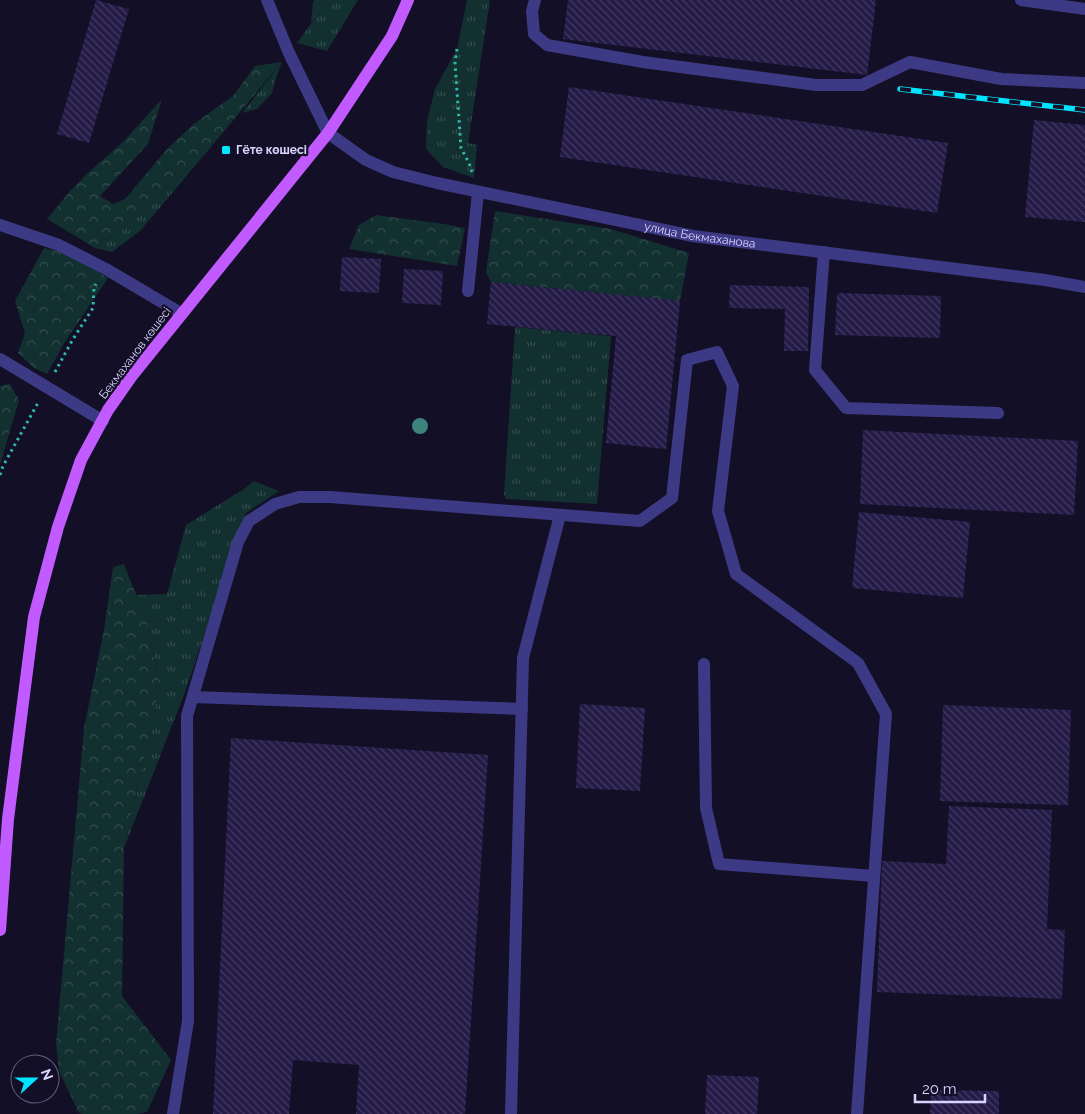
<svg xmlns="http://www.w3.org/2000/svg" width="1085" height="1114" font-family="Raleway,sans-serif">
  <defs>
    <pattern id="grass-tufts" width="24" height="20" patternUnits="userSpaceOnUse" patternTransform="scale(1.25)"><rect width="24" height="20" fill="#12302f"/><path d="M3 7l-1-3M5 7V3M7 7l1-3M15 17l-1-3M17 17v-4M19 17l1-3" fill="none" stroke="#344d4e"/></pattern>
    <pattern id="forest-crowns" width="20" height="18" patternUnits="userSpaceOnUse" patternTransform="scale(1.25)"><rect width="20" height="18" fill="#12302f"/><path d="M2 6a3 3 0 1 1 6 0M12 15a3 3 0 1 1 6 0" fill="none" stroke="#344d4e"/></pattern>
    <pattern id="building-back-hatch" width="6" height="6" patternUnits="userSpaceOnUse" patternTransform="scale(1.25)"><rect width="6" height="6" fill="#241b47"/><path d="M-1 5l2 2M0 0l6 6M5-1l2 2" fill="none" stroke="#433b63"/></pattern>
  </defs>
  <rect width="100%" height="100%" fill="#130f26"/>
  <path fill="url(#grass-tufts)" d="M328 0H358L327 51 297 43Z
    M467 0H490L468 143 477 145 474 178 443 167 426 149 427 121 435 89 457 49Z
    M282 62 275 81 272 93 257 109 242 113Z
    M205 154 140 231 112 252 95 248Z
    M515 327 611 336 597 504 506 499 504 494Z
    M254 481 279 491 246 513 184 695 124 848 160 686 147 623 136 595 167 594 186 525 244 489Z"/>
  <path fill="url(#forest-crowns)" d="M315 0H328L311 23 313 2Z
    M282 62 205 154 95 248 47 219 70 191 88 173 124 141 162 99 148 144 100 196 113 204 125 199 168 148 195 123 233 96 255 66Z
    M495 211 611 229 689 253 680 301 491 282 486 272Z
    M376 215 444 224 465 228 457 266 349 249 359 225Z
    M44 248 72 254 108 278 65 342 47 374 34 368 18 353 25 333 15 301Z
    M10 384 19 400 0 465V386Z
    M124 564 147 623 160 686 124 848 122 996 171 1060 147 1112 138 1114H84L79 1113 59 1071 56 1044 84 728 104 630 113 567Z"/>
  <path fill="url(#building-back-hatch)" d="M96 0 129 9 89 143 57 134Z
    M568 0H876L867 75 563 39Z
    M569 87 948 143 937 213 560 157Z
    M1034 120 1085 125V222L1025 217Z
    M342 257 381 259 379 293 340 291Z
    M404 269 443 271 441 305 402 303Z
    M491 282 680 301 666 449 606 443 616 336 487 324Z
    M730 285 809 287 808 351H784L785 309 729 308Z
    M837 293 941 296 940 338 835 335Z
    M863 430 1078 441 1074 515 860 504Z
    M859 512 970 522 963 598 852 588Z
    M580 704 645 708 640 791 576 788Z
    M943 705 1071 710 1068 805 940 801Z
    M231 738 488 755 465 1114H356L359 1065 293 1060 289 1114H213Z
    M949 806 1052 810 1047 929 1065 930 1062 999 877 992 882 861 946 864Z
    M707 1075 759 1077 757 1114H705Z
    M931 1090 999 1091V1114H930Z"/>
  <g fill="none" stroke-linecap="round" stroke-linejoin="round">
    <path stroke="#2fb8b0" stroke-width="3" stroke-dasharray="2.5 4" stroke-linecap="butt" d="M457 49 455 63 461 148 469 163 472 172
      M55 372 73 339 93 308 94 287 96 284
      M0 475 3 466 39 401"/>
    <g stroke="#3d3a85" stroke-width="12">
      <path id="s1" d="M267 0 289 53 328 133 366 160 393 172 437 183 693 236 1045 280 1085 287"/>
      <path d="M535 0 532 11 534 34 547 45 643 62 816 85H862L910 62 1001 79 1085 83"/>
      <path d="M1021 0 1085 9"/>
      <path d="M0 225 59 245 106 269 182 314"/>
      <path d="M824 252 815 370 846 408 998 413"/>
      <path d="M468 291 478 192"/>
      <path d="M0 359 103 421"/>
      <path d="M704 664 706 808 719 864 874 876"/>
      <path d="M193 697 522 709"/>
      <path d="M173 1114 188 1021 187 716 238 542 249 521 275 504 299 497H330L640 521 672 498 687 360 717 352 733 386 718 511 736 574 858 663 886 714 857 1114"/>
      <path d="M511 1114 523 658 560 515"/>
    </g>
    <path stroke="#c25bff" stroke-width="12" d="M0 930 8 819 34 617 58 527 81 460 108 410 131 377 328 133 392 36 408 0"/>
    <defs>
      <path id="rail" d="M900 89 1085 110"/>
    </defs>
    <use href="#rail" stroke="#00e5ff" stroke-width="5.5"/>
    <use href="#rail" stroke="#130f26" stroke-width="4" stroke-dasharray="11" stroke-linecap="butt"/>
  </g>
  <circle fill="#3d827b" cx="420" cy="426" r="8"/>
  <rect fill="#00e5ff" stroke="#130f26" stroke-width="2" x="221" y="145" width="10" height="10" rx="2.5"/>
  <g text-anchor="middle" stroke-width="4.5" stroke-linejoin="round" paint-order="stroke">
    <g font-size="12" font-weight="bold" fill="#d9d4ff" stroke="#130f26" text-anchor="start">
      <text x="236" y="154">Гёте көшесі</text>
    </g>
    <g font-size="12" fill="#d9d4ff" stroke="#130f26">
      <text dy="4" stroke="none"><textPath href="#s1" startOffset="536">улица Бекмаханова</textPath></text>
      <text transform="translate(135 353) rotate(-53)" y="4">Бекмаханов көшесі</text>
    </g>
  </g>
  <g transform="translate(35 1079) rotate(69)"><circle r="24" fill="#130f26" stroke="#625e7d"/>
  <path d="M0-4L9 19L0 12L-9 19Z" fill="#00e5ff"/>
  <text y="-8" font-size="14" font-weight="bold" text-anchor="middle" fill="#d9d4ff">N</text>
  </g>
  <path d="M915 1094v8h70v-8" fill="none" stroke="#d9d4ff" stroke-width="2.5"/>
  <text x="922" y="1094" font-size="15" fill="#d9d4ff" stroke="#130f26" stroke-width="4" paint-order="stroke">20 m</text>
</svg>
